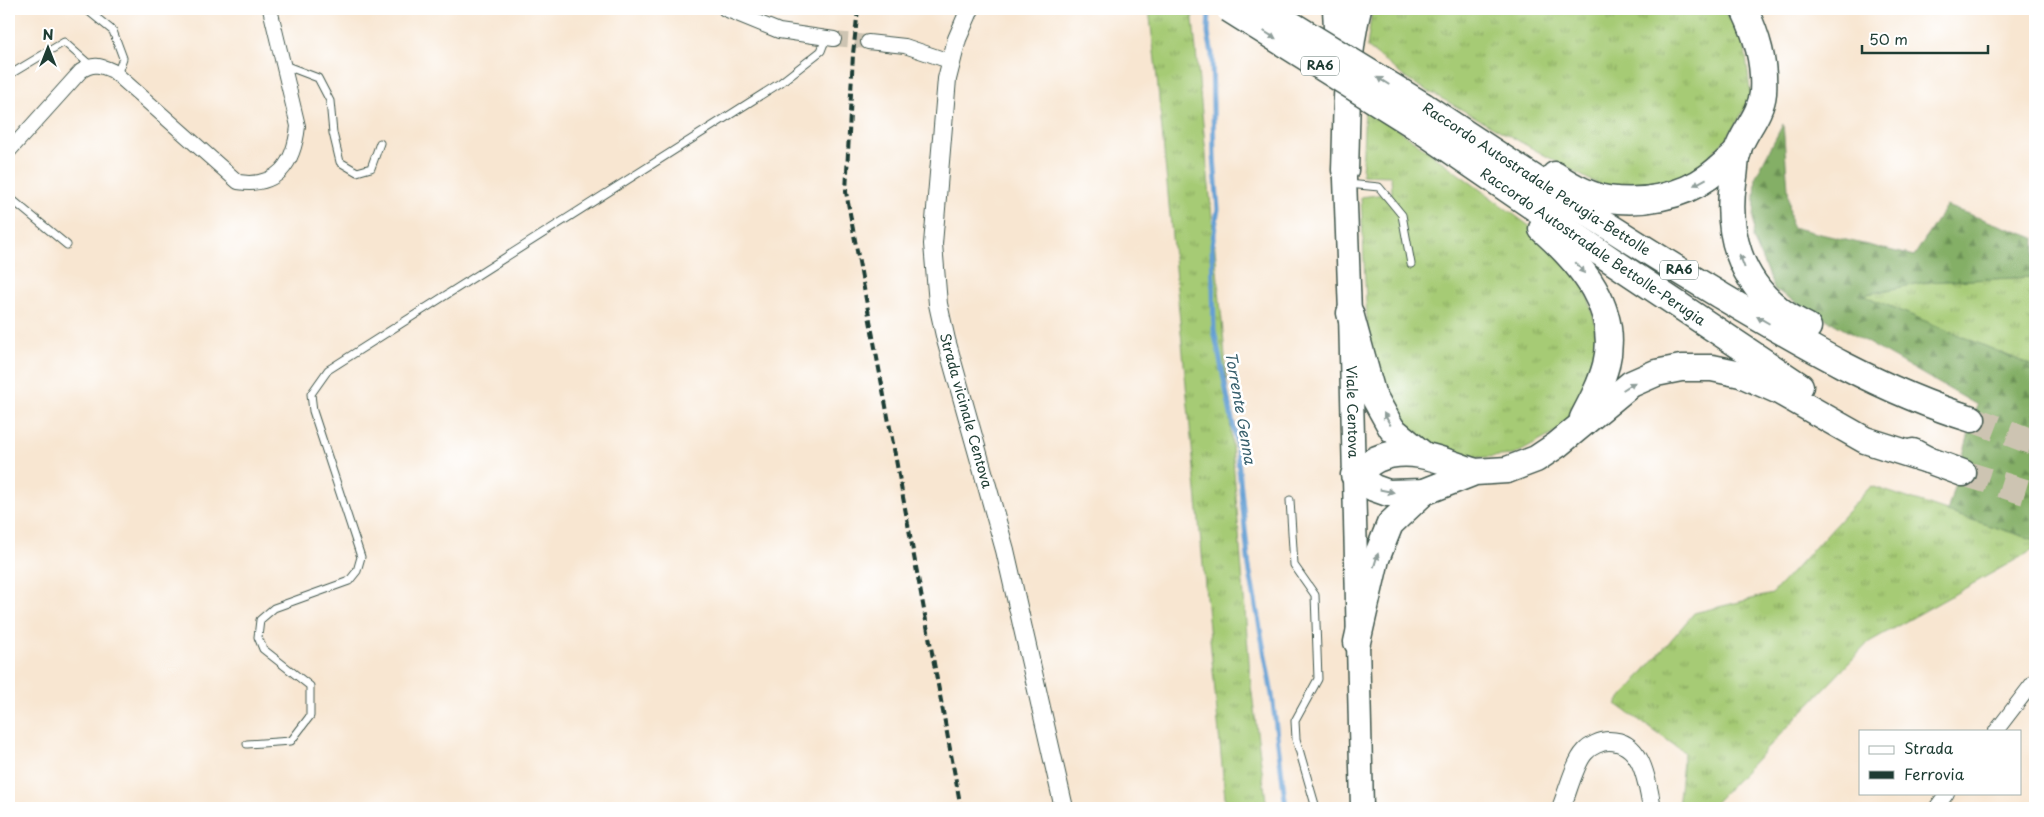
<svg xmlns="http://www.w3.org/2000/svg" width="2044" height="817" font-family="'Playpen Sans',sans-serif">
  <defs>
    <pattern id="grass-tufts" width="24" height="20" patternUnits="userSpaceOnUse" patternTransform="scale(1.25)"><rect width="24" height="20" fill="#a6cb74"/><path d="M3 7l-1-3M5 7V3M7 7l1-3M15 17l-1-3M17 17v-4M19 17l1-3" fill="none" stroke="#87a660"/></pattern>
    <pattern id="forest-firs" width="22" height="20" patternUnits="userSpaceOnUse" patternTransform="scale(1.25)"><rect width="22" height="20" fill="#84af66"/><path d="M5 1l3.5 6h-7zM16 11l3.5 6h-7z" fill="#6b9055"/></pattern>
  </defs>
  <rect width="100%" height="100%" fill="#fff"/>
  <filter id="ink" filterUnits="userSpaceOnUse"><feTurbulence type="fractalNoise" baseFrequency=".02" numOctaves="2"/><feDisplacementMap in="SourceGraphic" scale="10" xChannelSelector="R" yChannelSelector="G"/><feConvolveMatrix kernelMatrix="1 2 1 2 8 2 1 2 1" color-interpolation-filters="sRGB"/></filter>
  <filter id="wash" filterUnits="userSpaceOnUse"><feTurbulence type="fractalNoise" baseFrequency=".0096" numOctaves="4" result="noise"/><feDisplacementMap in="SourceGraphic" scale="20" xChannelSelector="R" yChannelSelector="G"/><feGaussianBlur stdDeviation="1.12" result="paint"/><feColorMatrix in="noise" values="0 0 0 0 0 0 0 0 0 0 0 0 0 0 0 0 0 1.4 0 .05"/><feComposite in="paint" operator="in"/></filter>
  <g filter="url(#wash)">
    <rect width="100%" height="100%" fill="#f8e6d1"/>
    <path fill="url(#grass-tufts)" stroke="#628454" d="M1149 9H1192L1223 332 1251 686 1267 808H1226L1157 78Z
      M1372 9H1722L1744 39 1751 99 1727 138 1695 171 1641 190 1597 184 1408 80 1367 47Z
      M1365 105 1539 233 1586 288 1598 334 1594 385 1562 429 1514 455 1460 459 1419 437 1388 407 1368 343 1361 197 1392 193 1391 176 1362 175Z
      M2035 277V367L1862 295 1925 282Z
      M1871 486 2035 540V549L1869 642 1710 808H1678L1684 752 1616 704 1694 613 1772 594Z"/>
    <path fill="url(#forest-firs)" stroke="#52764d" d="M1783 124 1791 227 1914 256 1946 206 2035 238V277L1925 282 1863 295 2035 367V540L1947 512 1977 405 1775 290 1753 239 1756 176Z"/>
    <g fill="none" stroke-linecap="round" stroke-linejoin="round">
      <path stroke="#639fd3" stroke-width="5" d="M1209 9 1208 33 1212 54 1214 156 1218 209 1212 245 1214 330 1236 439 1249 567 1272 695 1286 808"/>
    </g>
  </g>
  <g filter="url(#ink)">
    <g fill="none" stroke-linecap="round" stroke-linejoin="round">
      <path stroke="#cdc4b2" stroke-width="14" stroke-dasharray="14 7" stroke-linecap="butt" d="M834 39 868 42"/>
      <path stroke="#cdc4b2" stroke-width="26" stroke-dasharray="26 13" stroke-linecap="butt" d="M1972 419 2035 443
        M1963 473 2035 495"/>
      <defs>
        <path id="service" d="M86 9 113 31 123 58 117 75
          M284 65 318 78 330 101 333 133 340 162 357 172 371 168 380 143
          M9 75 64 42 90 65
          M1348 184 1379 187 1402 215 1411 264
          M9 197 67 245
          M1290 500 1294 565 1315 595 1318 679 1295 721 1296 739 1316 808
          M247 744 291 741 310 716V686L263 649 258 637 260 620 274 608 349 581 357 571 361 557 313 411 311 394 328 370 780 83 821 51 826 38"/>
        <path id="minor" d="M725 9 779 31 834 39
          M868 42 905 46 952 62
          M9 151 81 71C93 63 100 65 113 71L238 182C278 188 294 163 298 126L270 9
          M1996 731 2035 680
          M1936 808 1947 793"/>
        <g id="tertiary">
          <path id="s1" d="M970 9 957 39 947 79 933 244 938 304 946 340 1005 550 1064 808"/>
          <path d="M1561 808C1567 794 1575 762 1585 752 1590 746 1601 741 1609 741 1643 741 1647 782 1652 808"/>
        </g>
        <g id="primary">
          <path d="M1334 9 1337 65"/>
          <path id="s2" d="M1344 152 1350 313 1362 808"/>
        </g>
        <g id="motorway">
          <path d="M1744 9C1757 36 1765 62 1763 93 1761 115 1743 132 1737 152 1735 162 1735 173 1733 183 1726 232 1740 280 1781 311 1789 317 1799 322 1808 327"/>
          <path id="s3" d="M1424 106C1521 170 1618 234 1718 294 1799 342 1881 391 1972 419"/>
          <path id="s4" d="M1411 123 1611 260 1800 386"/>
          <path d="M1345 170C1347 118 1345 59 1358 9"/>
          <path d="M1555 175C1570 185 1590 196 1608 199 1641 204 1681 197 1708 177 1718 170 1728 160 1738 152"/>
          <path d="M1542 229C1581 264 1620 308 1606 365 1601 384 1592 401 1583 418"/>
          <path d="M1350 313 1372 393 1392 429 1421 453"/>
          <path d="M1913 452 1928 460 1963 473"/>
          <path d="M1475 472C1443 461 1411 445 1377 459 1369 463 1361 470 1354 475L1374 488 1388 493 1424 492 1475 472 1507 470 1536 459 1557 445 1631 384 1656 373 1681 368H1712L1741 374 1777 390 1865 440 1928 460"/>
          <path d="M1357 642 1376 559 1390 524 1424 492"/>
        </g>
      </defs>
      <use href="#service" stroke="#40564c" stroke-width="9"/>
      <use href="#minor" stroke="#40564c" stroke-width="16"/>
      <use href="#tertiary" stroke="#40564c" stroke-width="20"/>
      <use href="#primary" stroke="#40564c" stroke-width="25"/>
      <use href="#motorway" stroke="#40564c" stroke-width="29"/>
      <use href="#service" stroke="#fff" stroke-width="7"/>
      <use href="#minor" stroke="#fff" stroke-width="14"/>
      <use href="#tertiary" stroke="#fff" stroke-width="18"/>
      <use href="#primary" stroke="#fff" stroke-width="22"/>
      <use href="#motorway" stroke="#fff" stroke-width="26"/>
      <path stroke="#1f3d34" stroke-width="4" stroke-dasharray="8 4" stroke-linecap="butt" d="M858 9 853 54 846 192 961 808"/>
      <defs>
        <path id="motorway-bridge" d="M1229 9 1411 123
          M1266 9 1424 106"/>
      </defs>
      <use href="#motorway-bridge" stroke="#40564c" stroke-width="29" stroke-linecap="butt"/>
      <use href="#motorway-bridge" stroke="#fff" stroke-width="26"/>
    </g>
    <defs><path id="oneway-solid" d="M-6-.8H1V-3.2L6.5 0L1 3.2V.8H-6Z" transform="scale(1.25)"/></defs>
    <g fill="#8f9e9a">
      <use href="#oneway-solid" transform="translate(1270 35) rotate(32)"/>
      <use href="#oneway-solid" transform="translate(1383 81) rotate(-148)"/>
      <use href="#oneway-solid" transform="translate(1700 182) rotate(152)"/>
      <use href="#oneway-solid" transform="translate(1742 261) rotate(-111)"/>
      <use href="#oneway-solid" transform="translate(1580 268) rotate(51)"/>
      <use href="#oneway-solid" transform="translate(1763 320) rotate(-150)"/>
      <use href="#oneway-solid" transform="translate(1629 386) rotate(-32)"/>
      <use href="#oneway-solid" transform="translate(1387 419) rotate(-119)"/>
      <use href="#oneway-solid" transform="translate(1387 491) rotate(11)"/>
      <use href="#oneway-solid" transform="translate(1376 560) rotate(-73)"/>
    </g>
  </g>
  <g text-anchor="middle" stroke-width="5" stroke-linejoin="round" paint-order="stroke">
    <g fill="#fff" stroke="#627771" stroke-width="1">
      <rect x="1301" y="56.5" width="38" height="19" rx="4"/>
      <rect x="1660" y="260.5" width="38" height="19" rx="4"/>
    </g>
    <g font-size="12" font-weight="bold" fill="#1f3d34">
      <text x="1320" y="70">RA6</text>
      <text x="1679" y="274">RA6</text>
    </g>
    <g font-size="14" fill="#1f3d34" stroke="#fff">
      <text dy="5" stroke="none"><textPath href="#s3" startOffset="134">Raccordo Autostradale Perugia-Bettolle</textPath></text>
      <text dy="5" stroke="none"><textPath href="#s4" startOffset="220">Raccordo Autostradale Bettolle-Perugia</textPath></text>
      <text dy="5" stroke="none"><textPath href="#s1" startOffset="410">Strada vicinale Centova</textPath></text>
      <text dy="5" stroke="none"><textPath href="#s2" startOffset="260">Viale Centova</textPath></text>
    </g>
    <g font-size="15" font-style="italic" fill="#375f6c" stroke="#fff">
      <text transform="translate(1240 408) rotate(80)" y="5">Torrente Genna</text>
    </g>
  </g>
  <rect width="2044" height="817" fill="none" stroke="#fff" stroke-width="30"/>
  <rect x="1859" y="730" width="162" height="65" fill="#ffffff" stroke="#a5b1ae"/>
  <rect x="1869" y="746" width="25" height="8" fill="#ffffff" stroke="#a5b1ae"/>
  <text x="1904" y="754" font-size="15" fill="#1f3d34">Strada</text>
  <rect x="1869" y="771" width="25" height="8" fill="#1f3d34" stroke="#a5b1ae"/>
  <text x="1904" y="780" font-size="15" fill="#1f3d34">Ferrovia</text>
  <g transform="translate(48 48)" stroke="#ffffff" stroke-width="4" paint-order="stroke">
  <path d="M0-4L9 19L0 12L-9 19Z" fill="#1f3d34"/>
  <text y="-8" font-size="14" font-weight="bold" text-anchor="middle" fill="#1f3d34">N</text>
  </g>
  <path d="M1862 45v8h126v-8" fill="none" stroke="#1f3d34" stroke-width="2.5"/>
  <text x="1869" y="45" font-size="15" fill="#1f3d34" stroke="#ffffff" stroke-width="4" paint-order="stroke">50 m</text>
</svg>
